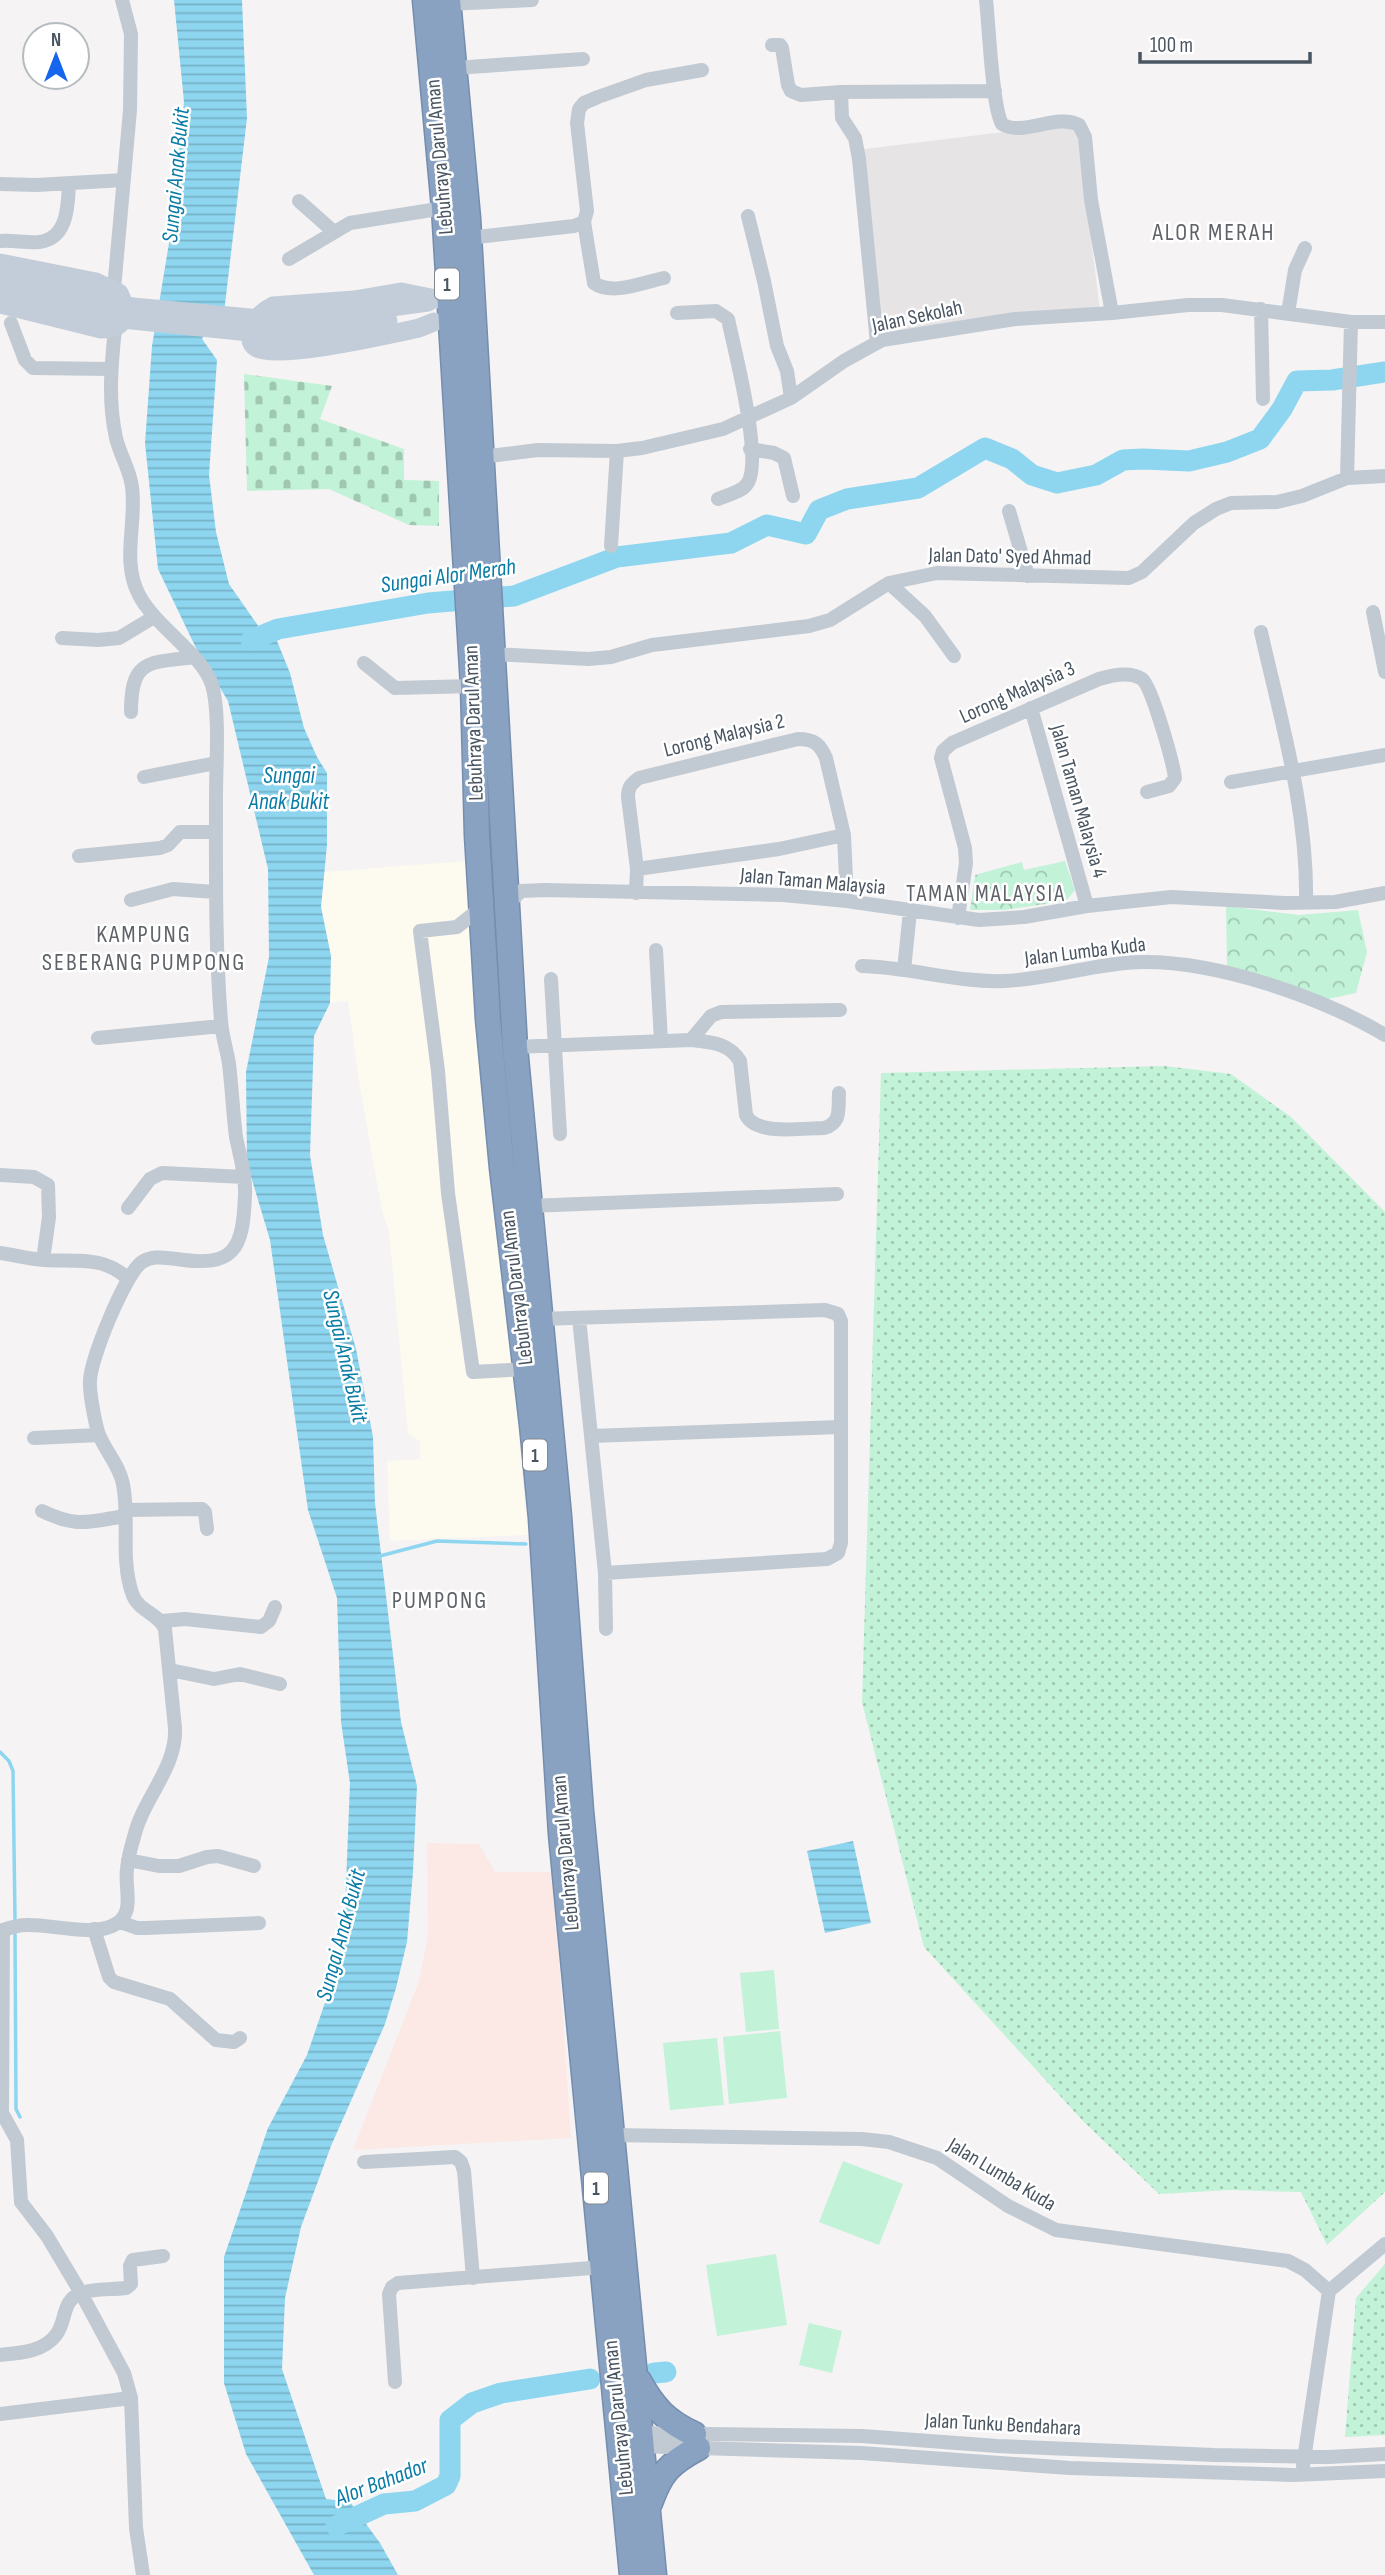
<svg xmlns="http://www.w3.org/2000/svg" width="1385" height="2575" font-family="'Sofia Sans Condensed',sans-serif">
  <defs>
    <pattern id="grass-dots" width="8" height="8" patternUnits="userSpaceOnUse" patternTransform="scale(1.75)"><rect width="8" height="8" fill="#c2f2d7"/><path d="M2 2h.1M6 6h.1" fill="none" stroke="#a0c7b2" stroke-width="1.8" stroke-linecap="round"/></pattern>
    <pattern id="cemetery-stones" width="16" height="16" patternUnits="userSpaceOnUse" patternTransform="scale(1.75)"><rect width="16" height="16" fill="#c2f2d7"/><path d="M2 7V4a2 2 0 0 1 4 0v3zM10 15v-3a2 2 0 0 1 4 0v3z" fill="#a0c7b2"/></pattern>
    <pattern id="park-crowns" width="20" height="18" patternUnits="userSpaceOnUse" patternTransform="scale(1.75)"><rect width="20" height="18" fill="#c2f2d7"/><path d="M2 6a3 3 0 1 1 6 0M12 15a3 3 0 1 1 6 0" fill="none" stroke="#a0c7b2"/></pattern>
    <pattern id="water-rules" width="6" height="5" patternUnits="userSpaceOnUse" patternTransform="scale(1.75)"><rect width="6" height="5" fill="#8ed6f0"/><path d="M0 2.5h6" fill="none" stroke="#76b0c6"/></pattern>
  </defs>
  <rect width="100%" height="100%" fill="#f5f3f3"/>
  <path fill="#fdfaef" d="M467 861 528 1535 390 1541 387 1461 420 1459V1442L408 1434 389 1232 382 1211 360 1088 348 1001 330 1003 331 956 321 907 324 872Z"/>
  <path fill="#e6e4e5" d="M1077 123 1100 311 880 338 857 150Z"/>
  <path fill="#fce9e5" d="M427 1843 479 1844 495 1872H553L571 2138 353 2150 419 1981 428 1936Z"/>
  <path fill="url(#grass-dots)" d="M1165 1066 1231 1074 1291 1117 1385 1212V2192L1327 2245 1301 2192 1230 2190 1159 2194 1082 2120 924 1947 862 1702 881 1073Z
    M1385 2264V2435L1345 2437 1356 2298Z"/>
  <path fill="url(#cemetery-stones)" d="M244 374 332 386 320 419 404 449V480L439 481V526L409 525 329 489 247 491Z"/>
  <path fill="url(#park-crowns)" d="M1065 861 1075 890 1066 901 1004 910H970L975 875 1022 862 1024 870Z
    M1226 906 1299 915 1358 910 1367 952 1356 993 1328 999 1227 971Z"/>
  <path fill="#c2f2d7" d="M774 1970 779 2029 746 2032 740 1973Z
    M780 2031 787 2098 729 2104 723 2037Z
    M717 2038 724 2105 670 2110 663 2043Z
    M843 2161 903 2184 879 2245 819 2222Z
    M776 2254 787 2325 717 2336 706 2265Z
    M809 2323 842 2331 832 2373 799 2365Z"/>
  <path fill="url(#water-rules)" d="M174 0H242L247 118 223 321 210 324 202 339 217 360 209 475 216 532 229 584 259 627 278 629 277 641 290 673 304 728 317 757 327 773V845L321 907 331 956 330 1003 314 1036 310 1155 323 1235 356 1349 373 1437 375 1503 401 1722 417 1786 413 1872 407 1942 396 1988 385 2024 331 2146 301 2227 285 2298 282 2369 326 2499 350 2502 380 2543 398 2575H314L246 2454 224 2383V2257L268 2128 307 2055 330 1988 344 1934 350 1783 341 1722 337 1598 308 1510 270 1240 247 1163 246 1072 269 957 268 869 228 701 196 648 158 569 145 443 152 346 171 231 184 102Z
    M853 1841 871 1923 825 1933 807 1851Z"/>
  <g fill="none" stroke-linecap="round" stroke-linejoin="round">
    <path stroke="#8ed6f0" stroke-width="3.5" d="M376 1557 437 1541 526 1544
      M0 1752 9 1761 13 1771 15 1919
      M15 1934 16 2109 20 2117"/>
    <path stroke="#8ed6f0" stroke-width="21" d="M251 640 278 629 428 603 514 596 617 557 731 543 767 525 806 534 819 510 847 499 918 488 985 448 1012 459 1032 475 1057 483 1096 475 1123 460 1143 459 1189 461 1227 452 1260 439 1282 409 1297 381 1332 380 1385 372
      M654 2373 666 2372
      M336 2526 384 2504 415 2501 446 2485 450 2476V2420L472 2403 501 2393 590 2379"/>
    <defs>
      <path id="highway" d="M425 0 444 208 473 686 477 835 488 1019 502 1168 532 1425 541 1518 561 1834 632 2575
        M448 0 468 218 515 1047 559 1516 581 1811 654 2575
        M639 2381C653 2407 667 2422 694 2434
        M650 2503C661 2472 670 2463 698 2448"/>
    </defs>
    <use href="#highway" stroke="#758dae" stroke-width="27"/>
    <path stroke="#c1c9d2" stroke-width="14" d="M986 0C989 25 992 107 1002 124 1022 137 1057 113 1079 125L1085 137 1091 200 1112 313
      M449 4 532 0
      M772 45H780L782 48 788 85 791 91 801 95 841 92 995 91
      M455 68 583 59
      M841 92 842 118 855 138 859 159 877 343
      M0 184 36 185 124 180
      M299 201 334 232
      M748 216 764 281 777 346 787 371 791 398
      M584 222 594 283C612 296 644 282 664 278
      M469 238 574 226 584 222 587 211 577 123 579 109 584 103 598 97 646 80 702 70
      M0 241C13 240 26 243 39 242 68 239 68 205 69 184
      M289 259 350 223 444 208
      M114 289 130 110 131 34 122 0
      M1261 309 1263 399
      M677 313 716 311 728 319C734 348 764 462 747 484 742 492 727 495 718 499
      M1288 313 1295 270 1305 248
      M11 323 25 360 33 368 110 369
      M750 449 774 453 784 458 793 496
      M481 457 538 450 617 451 642 448 723 429 791 398 844 361 882 340 1015 319 1112 313 1188 305H1222L1351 322H1385
      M1347 478 1351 322
      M1009 511 1028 576
      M611 546 617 451
      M889 583 925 616 954 656
      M1373 612 1385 672
      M1261 632C1281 721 1308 811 1306 903
      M62 638 98 640 119 638 154 617
      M493 654 588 659 611 657 652 645 809 626 830 620 889 583 937 573 1129 578 1142 572 1194 523 1216 509 1231 503 1277 502 1302 496 1347 478 1385 476
      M364 663 395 688 473 686
      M1031 708 1087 906
      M131 712C131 659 148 663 194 657
      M144 777 216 763
      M1231 782 1385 755
      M79 856 160 848 168 845 180 832H216
      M637 869 779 849 844 835
      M636 893 637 869 628 797C628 787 631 784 639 778L798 739C814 739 820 744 826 758L844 835 847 901
      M515 897 521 891 544 890 783 895 847 901 979 920 1024 917 1087 906 1171 897 1284 903 1335 902 1385 893
      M131 900 173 889 215 892
      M482 907 457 927 420 931 438 1071 448 1193 473 1372 526 1369
      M958 918 966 863 965 848 941 758 943 751 952 743 1099 679C1112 675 1130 671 1142 679 1152 687 1173 762 1175 778L1169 786 1147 792
      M656 950 661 1041
      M862 966C910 967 957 983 1005 981 1051 979 1095 963 1142 962 1217 961 1321 997 1385 1035
      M904 970 910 911
      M551 979 560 1134
      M98 1038 221 1026
      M691 1040 711 1016 721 1012 840 1010
      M515 1047 691 1040C711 1042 729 1043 740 1061L746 1115C756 1136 803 1128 824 1128 842 1123 838 1108 839 1093
      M0 1175 34 1177 48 1185 49 1217 43 1260
      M529 1206 837 1194
      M128 1208 150 1179 162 1173 244 1177
      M0 1253C15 1255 29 1259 44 1260 75 1262 104 1255 128 1279
      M579 1318 605 1573 606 1629
      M539 1319 825 1310 838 1314 841 1321V1543L838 1553 827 1559 605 1573
      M591 1436 840 1427
      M34 1438 99 1435
      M125 1510 202 1509 205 1512 207 1529
      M42 1511C78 1528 87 1522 125 1516
      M162 1621 185 1619 261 1627 269 1621 275 1607
      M170 1670 214 1679 240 1674 280 1684
      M128 1860 159 1866H179L207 1857 218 1856 254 1866
      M120 1922 137 1928H146L259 1923
      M94 1929 109 1977 114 1982 170 1999 216 2040 234 2042 240 2038
      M3 1930 2 2113 17 2140 21 2202 47 2236 81 2293 124 2373 131 2398 136 2528 143 2575
      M0 1931C9 1928 17 1925 26 1925 51 1924 89 1936 112 1926 137 1915 124 1890 127 1869 128 1858 131 1847 134 1837 143 1798 177 1768 175 1728L165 1629C159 1613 138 1612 132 1593 120 1557 130 1520 123 1484 119 1464 104 1450 98 1432 95 1422 89 1391 90 1381 90 1360 125 1274 142 1262 153 1255 165 1258 177 1259 235 1268 243 1249 245 1195 246 1175 240 1157 236 1137 233 1113 232 1089 229 1064 227 1050 222 1036 221 1021 215 946 216 870 216 795 216 766 220 711 212 685 203 655 155 626 139 595 121 561 137 522 132 487 130 470 120 455 116 438 108 402 111 366 115 329
      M613 2135 862 2139 889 2142 937 2158 1008 2206 1056 2230 1288 2261 1305 2270 1329 2291
      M364 2162 455 2157 461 2162 464 2171 473 2278
      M1329 2291 1385 2244
      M0 2355C20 2353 43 2352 56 2335 67 2321 61 2301 81 2293 94 2288 112 2290 126 2288L131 2284 130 2266 133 2260 163 2256
      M395 2382 389 2294 392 2287 398 2283 604 2267
      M0 2414 131 2398
      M633 2433 862 2436 997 2446 1214 2455 1329 2457 1385 2454
      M635 2446 861 2453 1070 2468 1293 2475 1385 2471
      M1303 2466 1329 2291"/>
    <path stroke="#c3cdd9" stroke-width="19" d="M0 263 96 282 119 293 126 309C124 325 116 329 101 329L0 304
      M384 308 428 302
      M434 322 419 328C391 334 278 360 257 348 248 343 250 332 254 324 258 315 265 310 273 306L354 300 401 292 436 299"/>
    <use href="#highway" stroke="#8aa2c2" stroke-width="24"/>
    <path stroke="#c3cdd9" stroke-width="19" d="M0 278 133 307 272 320 304 322 384 308
      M0 292 76 311 132 320 288 336 322 334 388 321"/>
  </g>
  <g text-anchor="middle" stroke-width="5" stroke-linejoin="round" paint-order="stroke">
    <g fill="#fff" stroke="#808890" stroke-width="2">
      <rect x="435" y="268.5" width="24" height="31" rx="5"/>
      <rect x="523" y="1439.5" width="24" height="31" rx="5"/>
      <rect x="584" y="2172.5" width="24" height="31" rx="5"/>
    </g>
    <g font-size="19" font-weight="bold" fill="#495561">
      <text x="447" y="291">1</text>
      <text x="535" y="1462">1</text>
      <text x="596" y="2195">1</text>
    </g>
    <g font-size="21" fill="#495561" stroke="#fff">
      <text transform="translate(439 157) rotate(-95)" y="7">Lebuhraya Darul Aman</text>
      <text transform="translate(917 316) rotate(-12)" y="7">Jalan Sekolah</text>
      <text transform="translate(1010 556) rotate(1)" y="7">Jalan Dato' Syed Ahmad</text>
      <text transform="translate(1017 692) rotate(-24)" y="7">Lorong Malaysia 3</text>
      <text transform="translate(473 723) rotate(-92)" y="7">Lebuhraya Darul Aman</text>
      <text transform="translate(724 735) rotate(-14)" y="7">Lorong Malaysia 2</text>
      <text transform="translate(1079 801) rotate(74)" y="7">Jalan Taman Malaysia 4</text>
      <text transform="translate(813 881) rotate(5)" y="7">Jalan Taman Malaysia</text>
      <text transform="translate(1085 951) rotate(-7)" y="7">Jalan Lumba Kuda</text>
      <text transform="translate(516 1288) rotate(-97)" y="7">Lebuhraya Darul Aman</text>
      <text transform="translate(565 1853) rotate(-95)" y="7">Lebuhraya Darul Aman</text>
      <text transform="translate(1002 2174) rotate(31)" y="7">Jalan Lumba Kuda</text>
      <text transform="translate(618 2418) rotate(-96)" y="7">Lebuhraya Darul Aman</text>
      <text transform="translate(1003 2424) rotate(3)" y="7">Jalan Tunku Bendahara</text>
    </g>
    <g font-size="23" font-style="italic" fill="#087ba6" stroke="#fff">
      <text transform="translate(175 175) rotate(-85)" y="8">Sungai Anak Bukit</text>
      <text transform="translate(448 575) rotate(-8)" y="8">Sungai Alor Merah</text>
      <text x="289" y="783">Sungai<tspan x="289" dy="26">Anak Bukit</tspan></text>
      <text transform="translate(346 1356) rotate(77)" y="8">Sungai Anak Bukit</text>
      <text transform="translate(340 1935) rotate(-75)" y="8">Sungai Anak Bukit</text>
      <text transform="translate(381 2481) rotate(-21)" y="8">Alor Bahador</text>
    </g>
    <g font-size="23" letter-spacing="2" fill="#5f6268" stroke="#fff">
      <text x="986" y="901">TAMAN MALAYSIA</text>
    </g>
    <g font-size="24" letter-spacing="2" fill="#5f6268" stroke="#fff">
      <text x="1214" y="240">ALOR MERAH</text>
      <text x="144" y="942">KAMPUNG<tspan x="144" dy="28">SEBERANG PUMPONG</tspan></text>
      <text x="440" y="1608">PUMPONG</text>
    </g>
  </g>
  <g transform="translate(56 56)"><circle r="33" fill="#ffffff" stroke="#b6bbc0" stroke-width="2"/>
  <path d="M0-5L12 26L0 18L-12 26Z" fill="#1566ed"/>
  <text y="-10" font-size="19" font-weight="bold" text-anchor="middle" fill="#495561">N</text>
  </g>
  <path d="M1140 52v10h170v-10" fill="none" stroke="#495561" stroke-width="3.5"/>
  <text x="1150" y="52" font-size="21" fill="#495561" stroke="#ffffff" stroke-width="5" paint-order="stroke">100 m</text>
</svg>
